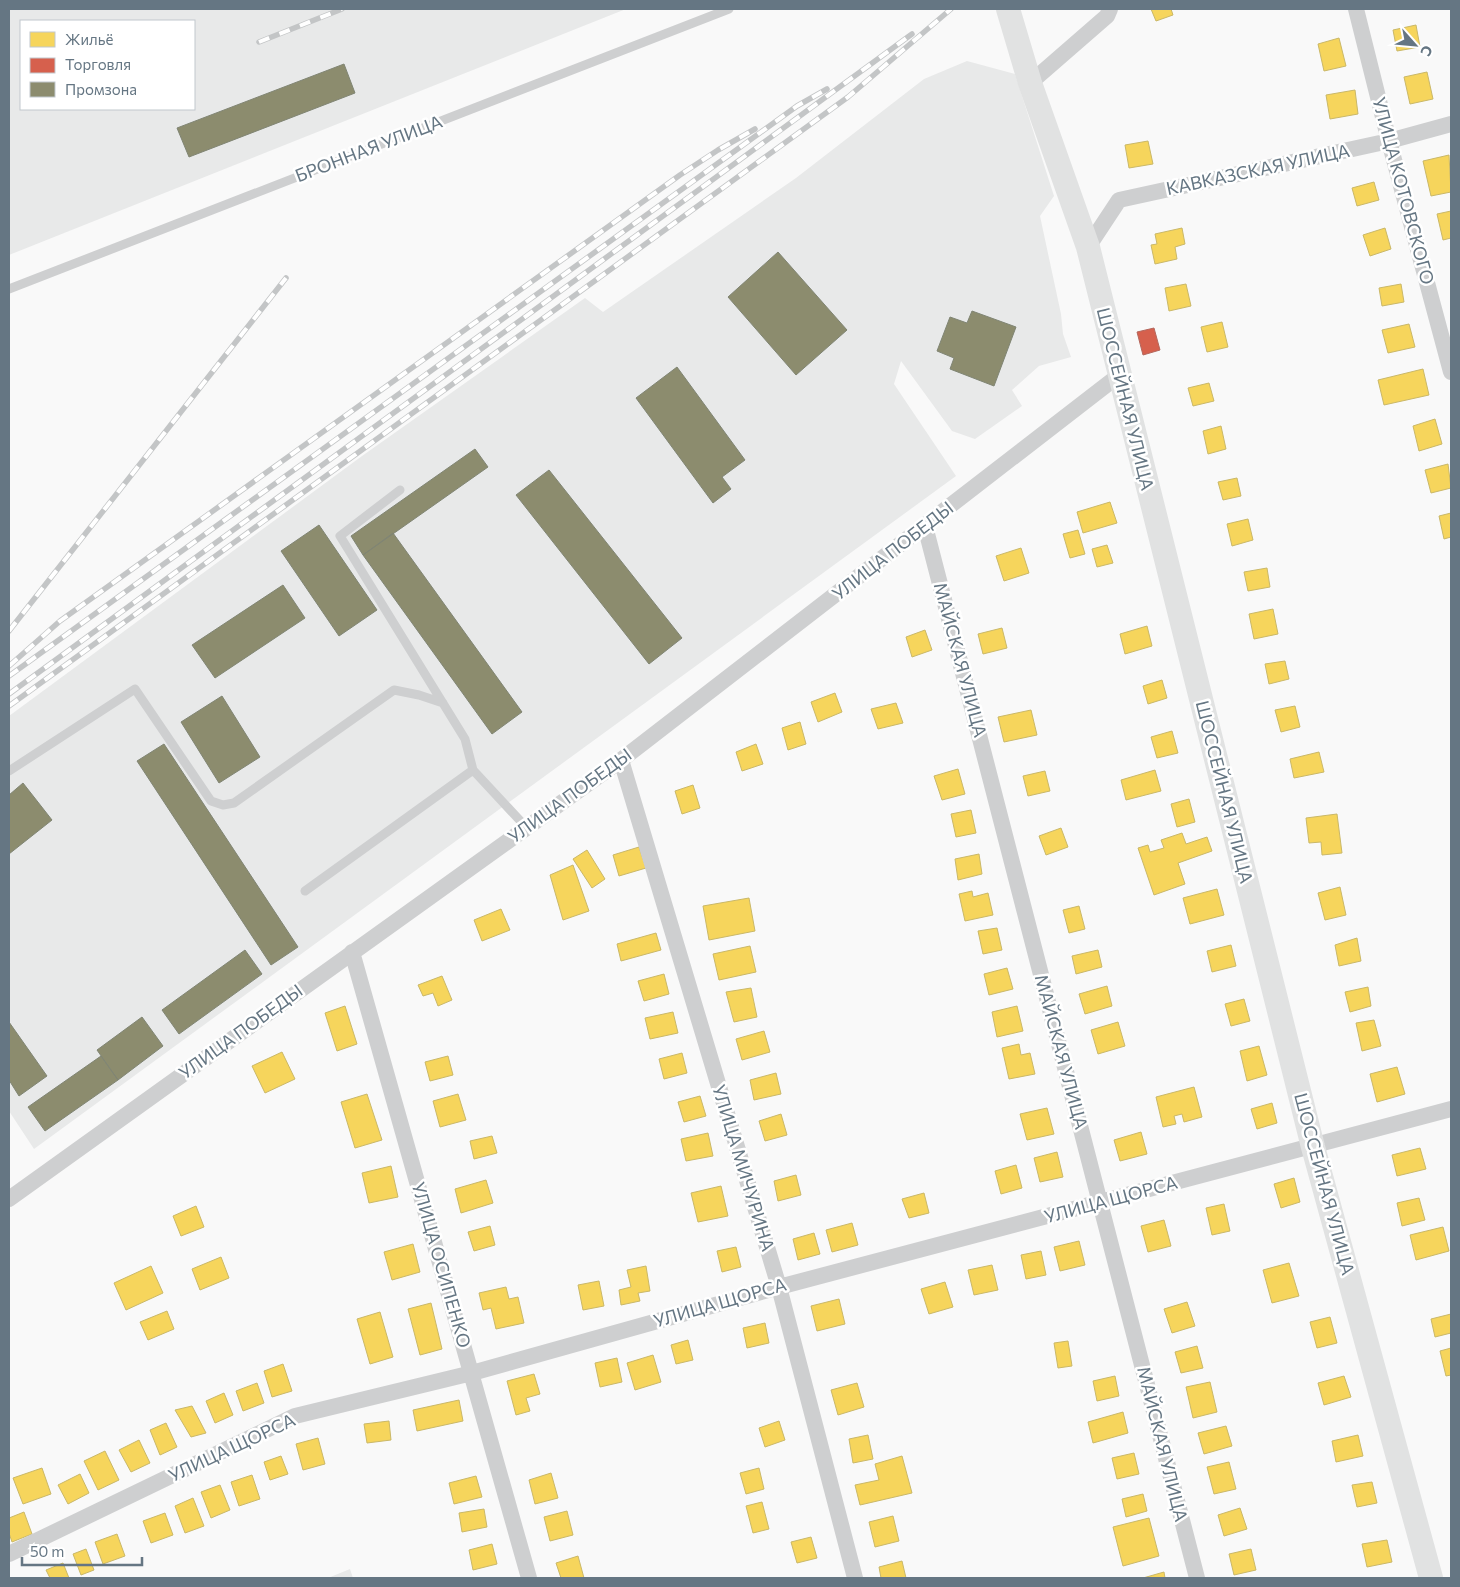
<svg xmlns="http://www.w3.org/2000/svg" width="1460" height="1587" font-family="Commissioner,sans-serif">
  <rect width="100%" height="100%" fill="#f9f9f9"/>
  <path fill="#e8e9e9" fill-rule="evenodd" d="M9 9H626L9 255ZM21 21H194V109H21Z
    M967 61 1015 74 1054 196 1040 216 1061 314 1063 334 1071 357 1039 366 1012 390 1022 406 975 439 952 431 901 361 894 384 956 476 34 1149 9 1111V716L362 456 585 298 603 312 796 178 924 79Z
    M350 1569 353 1578H328Z"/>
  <path fill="#f6d55c" stroke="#cab868" d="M1151 9H1171L1173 15 1156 21Z
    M1416 25 1420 47 1397 51 1393 30Z
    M1339 38 1346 66 1324 71 1318 44Z
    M1427 72 1433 99 1410 104 1404 77Z
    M1355 90 1358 114 1330 119 1326 95Z
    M1148 141 1153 164 1129 168 1125 145Z
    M1449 155 1451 192 1431 196 1423 161Z
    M1374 182 1379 200 1357 206 1352 188Z
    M1451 211V238L1443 240 1437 214Z
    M1182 228 1185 244 1175 247 1177 259 1155 264 1151 245 1157 244 1155 234Z
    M1385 228 1391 249 1370 256 1363 235Z
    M1186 284 1191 306 1169 311 1165 288Z
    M1401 284 1404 302 1382 306 1379 288Z
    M1222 322 1228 347 1207 352 1201 327Z
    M1409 324 1415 347 1388 353 1382 330Z
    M1423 369 1429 395 1384 405 1378 380Z
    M1209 383 1214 401 1193 406 1188 388Z
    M1435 419 1442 444 1419 451 1413 426Z
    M1221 426 1226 449 1208 454 1203 431Z
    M1448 464 1451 488 1431 493 1425 470Z
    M1237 478 1241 496 1223 500 1218 482Z
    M1110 502 1117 523 1083 533 1077 512Z
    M1451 513V537L1444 539 1439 516Z
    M1248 519 1253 540 1232 546 1227 524Z
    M1078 530 1085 554 1070 558 1063 534Z
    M1107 545 1113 563 1097 567 1092 549Z
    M1021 548 1029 573 1004 581 996 556Z
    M1267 568 1270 587 1248 591 1244 572Z
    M1273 609 1278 634 1254 639 1249 614Z
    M1147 626 1152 646 1125 654 1120 634Z
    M1002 628 1007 648 983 654 978 634Z
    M925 630 932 650 912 657 906 637Z
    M1285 661 1289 679 1269 684 1265 664Z
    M1162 680 1167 698 1148 704 1143 686Z
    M835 693 842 712 818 722 811 702Z
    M896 703 903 723 878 729 871 709Z
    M1295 706 1300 727 1281 732 1275 710Z
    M1031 710 1037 735 1004 742 998 717Z
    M800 722 806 744 788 750 782 728Z
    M1172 731 1178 753 1157 758 1151 737Z
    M756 744 763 764 742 771 736 752Z
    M1319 752 1324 772 1294 778 1290 759Z
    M958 769 965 794 942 800 934 776Z
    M1155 770 1161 791 1126 800 1121 780Z
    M1045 771 1050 791 1028 796 1023 776Z
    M693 785 700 808 682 814 675 791Z
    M1189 799 1195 822 1177 827 1171 804Z
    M971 810 976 833 956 837 951 814Z
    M1337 814 1342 853 1322 855 1321 842 1309 843 1306 818Z
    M1061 828 1068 847 1046 855 1039 836Z
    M1182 833 1186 844 1207 837 1212 851 1178 863 1185 884 1154 895 1138 848 1148 845 1150 852 1164 848 1161 840Z
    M639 847 646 868 619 876 613 855Z
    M587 850 605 879 592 888 573 859Z
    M979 854 982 874 958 880 955 859Z
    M573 865 589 911 563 920 550 875Z
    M1340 887 1346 915 1325 920 1318 893Z
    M1217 889 1224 915 1190 924 1183 898Z
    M972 891 973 897 988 893 993 915 965 921 959 894Z
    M749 898 755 931 709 940 703 906Z
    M1079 906 1085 929 1069 933 1063 910Z
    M501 909 510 930 482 941 474 920Z
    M997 928 1002 950 983 954 978 931Z
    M656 933 661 950 621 961 617 944Z
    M1357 938 1361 961 1339 966 1335 945Z
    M1231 945 1236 966 1212 972 1207 951Z
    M750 946 756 972 719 980 713 954Z
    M1098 950 1102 967 1076 974 1072 956Z
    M1007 968 1013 989 989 995 984 974Z
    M664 974 669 994 644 1001 638 981Z
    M442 976 452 1000 438 1006 433 993 423 996 418 985Z
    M1107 986 1112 1006 1085 1014 1079 994Z
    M1368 987 1371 1006 1350 1012 1345 992Z
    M751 988 757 1017 734 1022 726 992Z
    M1244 999 1250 1021 1231 1026 1225 1004Z
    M345 1006 357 1044 337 1051 325 1013Z
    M1017 1006 1023 1031 997 1037 992 1012Z
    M673 1012 678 1033 650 1039 645 1018Z
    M1374 1020 1381 1046 1362 1051 1356 1023Z
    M1118 1022 1125 1046 1098 1054 1091 1030Z
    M764 1031 770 1052 742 1060 736 1039Z
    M1019 1044 1021 1055 1030 1053 1035 1074 1009 1079 1002 1048Z
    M1259 1046 1267 1075 1247 1081 1240 1051Z
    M282 1052 295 1079 265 1093 252 1066Z
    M682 1053 687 1073 664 1079 659 1059Z
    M448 1056 453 1075 430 1081 425 1062Z
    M1397 1067 1405 1094 1377 1102 1370 1074Z
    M776 1073 781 1094 754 1100 750 1080Z
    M1194 1087 1202 1117 1184 1122 1182 1114 1174 1116 1176 1124 1163 1127 1156 1097Z
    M367 1094 382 1140 355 1148 341 1102Z
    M458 1094 466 1120 440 1127 433 1101Z
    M700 1096 706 1116 684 1122 678 1102Z
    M1272 1103 1277 1123 1257 1129 1251 1109Z
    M1047 1108 1054 1134 1027 1140 1020 1114Z
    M781 1114 787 1135 765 1141 759 1121Z
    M1141 1132 1147 1154 1120 1161 1114 1140Z
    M708 1133 713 1156 686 1161 681 1139Z
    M492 1136 497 1153 474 1159 470 1141Z
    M1420 1148 1426 1169 1397 1176 1392 1155Z
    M1057 1152 1063 1177 1040 1182 1034 1158Z
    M1016 1165 1022 1188 1001 1194 995 1171Z
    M391 1166 398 1197 369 1203 362 1173Z
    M796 1175 801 1195 778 1201 774 1181Z
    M1294 1178 1300 1202 1281 1208 1274 1184Z
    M486 1180 493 1203 461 1213 455 1189Z
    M721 1186 728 1216 698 1222 691 1193Z
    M924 1193 929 1213 909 1218 902 1199Z
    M1419 1198 1425 1220 1402 1226 1397 1203Z
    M1224 1204 1230 1231 1212 1235 1206 1208Z
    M196 1206 204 1227 181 1236 173 1216Z
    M1164 1220 1171 1246 1148 1252 1141 1226Z
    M852 1223 858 1245 832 1252 826 1230Z
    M490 1226 495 1245 474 1251 468 1232Z
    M1443 1227 1449 1251 1416 1260 1410 1235Z
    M814 1233 820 1254 798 1260 793 1239Z
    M1079 1241 1085 1265 1060 1271 1054 1247Z
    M413 1244 420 1272 392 1280 384 1252Z
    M736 1247 741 1267 722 1272 717 1251Z
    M1041 1251 1046 1275 1026 1279 1021 1255Z
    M221 1257 229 1278 200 1290 192 1269Z
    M1289 1263 1299 1296 1272 1303 1263 1270Z
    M992 1265 998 1290 974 1295 968 1270Z
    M151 1266 163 1293 126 1310 114 1283Z
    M646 1266 650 1291 638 1293 640 1301 621 1305 619 1290 631 1287 627 1270Z
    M599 1281 604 1306 583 1310 578 1285Z
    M945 1282 953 1307 929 1314 921 1289Z
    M506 1287 509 1299 518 1297 524 1323 496 1329 491 1308 483 1310 479 1293Z
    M839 1299 845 1324 817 1331 811 1306Z
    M1187 1302 1195 1326 1172 1333 1164 1309Z
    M431 1303 442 1349 420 1355 408 1309Z
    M167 1311 174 1329 148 1340 140 1322Z
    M380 1312 393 1357 370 1364 357 1319Z
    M1451 1314V1333L1435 1337 1431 1319Z
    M1330 1317 1337 1343 1317 1348 1310 1322Z
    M765 1323 769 1343 747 1348 743 1328Z
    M688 1340 693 1360 676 1364 671 1345Z
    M1068 1341 1072 1366 1058 1368 1054 1343Z
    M1197 1346 1203 1368 1181 1373 1175 1352Z
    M1451 1348V1375L1446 1376 1440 1351Z
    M653 1355 661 1382 635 1390 627 1363Z
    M617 1358 622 1382 600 1387 595 1363Z
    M283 1364 292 1391 272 1397 264 1371Z
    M534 1374 540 1394 526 1398 530 1411 516 1415 507 1381Z
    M1115 1376 1119 1396 1097 1401 1093 1381Z
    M1344 1376 1351 1397 1324 1405 1318 1383Z
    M1210 1382 1217 1412 1193 1418 1186 1387Z
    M257 1383 264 1403 243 1411 236 1391Z
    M857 1383 864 1407 838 1415 831 1390Z
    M224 1393 233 1415 215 1423 206 1401Z
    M459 1400 463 1421 417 1431 413 1410Z
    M192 1406 206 1433 191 1437 175 1410Z
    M1123 1412 1128 1433 1093 1443 1088 1422Z
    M389 1421 391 1440 367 1443 364 1424Z
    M779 1421 785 1440 765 1447 759 1428Z
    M166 1423 177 1447 160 1455 150 1430Z
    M1226 1426 1232 1446 1204 1454 1198 1433Z
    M868 1435 873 1459 853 1463 849 1439Z
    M1358 1435 1363 1456 1336 1462 1332 1441Z
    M318 1438 325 1464 303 1470 296 1444Z
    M139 1440 150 1463 131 1472 119 1450Z
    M105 1451 119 1480 98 1490 84 1461Z
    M1134 1453 1139 1474 1117 1479 1112 1458Z
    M281 1456 288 1474 270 1480 264 1462Z
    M902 1456 912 1493 860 1505 855 1485 879 1480 875 1464Z
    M1229 1462 1236 1489 1214 1494 1207 1467Z
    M42 1468 51 1494 23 1504 13 1478Z
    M759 1468 764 1489 746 1494 740 1473Z
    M551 1473 558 1498 535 1504 529 1480Z
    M80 1474 89 1493 68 1504 58 1485Z
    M252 1475 260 1499 239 1506 231 1482Z
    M476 1476 482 1497 454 1504 449 1483Z
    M1372 1482 1377 1503 1357 1507 1352 1485Z
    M220 1485 230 1510 211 1518 201 1492Z
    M1143 1494 1147 1511 1126 1517 1122 1499Z
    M193 1498 204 1526 185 1533 175 1506Z
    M762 1502 769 1529 753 1533 746 1506Z
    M1240 1508 1247 1529 1224 1536 1218 1515Z
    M484 1509 487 1527 462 1532 459 1513Z
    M567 1511 573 1535 550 1541 544 1517Z
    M24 1512 32 1534 12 1542 9 1533V1518Z
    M165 1513 173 1535 151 1543 143 1521Z
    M893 1516 899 1541 875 1547 869 1522Z
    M1149 1518 1159 1556 1123 1566 1113 1527Z
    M117 1534 125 1556 103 1564 95 1542Z
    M811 1537 817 1558 797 1563 791 1542Z
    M1387 1540 1392 1562 1367 1567 1362 1544Z
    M492 1544 497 1564 473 1570 469 1550Z
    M86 1549 94 1570 81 1575 73 1554Z
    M1251 1549 1256 1570 1234 1575 1229 1554Z
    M578 1556 584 1578H561L556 1563Z
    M902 1561 906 1578H881L879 1567Z
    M63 1563 69 1578H50L46 1570Z
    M1164 1572 1165 1578H1143Z"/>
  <path fill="#d6604d" stroke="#b4675d" d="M1154 328 1160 350 1143 355 1137 332Z"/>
  <path fill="#8c8c6e" stroke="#808574" d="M344 64 355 93 189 157 177 128Z
    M778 252 847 330 796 375 728 297Z
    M972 311 1016 327 994 386 950 369 954 358 937 351 950 317 967 323Z
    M677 367 745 460 722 477 731 489 713 503 636 398Z
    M475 449 488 467 363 555 351 536Z
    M549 470 682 638 649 664 516 495Z
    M319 525 377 610 339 636 281 551Z
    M393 533 522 712 492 734 363 555Z
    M283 585 305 618 215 678 192 645Z
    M222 696 260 757 219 783 181 722Z
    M164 744 298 947 271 965 137 761Z
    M23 783 52 820 9 854V795Z
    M245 950 262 974 179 1034 162 1010Z
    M142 1017 163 1046 118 1080 97 1050Z
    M9 1022 47 1076 19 1096 9 1080Z
    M101 1056 118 1080 45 1131 28 1107Z"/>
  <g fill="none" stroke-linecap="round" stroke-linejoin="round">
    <path stroke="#cecfd0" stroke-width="9" d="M9 289 729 9
      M400 490 340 536 465 739 473 770 526 827
      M9 771 135 689 211 801 223 805 234 803 394 690 419 695 443 703
      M305 891 473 770"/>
    <path stroke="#cecfd0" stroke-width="16" d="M1356 9 1389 141 1451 372
      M1030 83 1107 16 1110 9
      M1088 247 1119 200 1389 141 1451 124
      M925 526 1197 1578
      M621 760 779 1287 855 1578
      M352 952 529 1578
      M9 1199 621 760 1118 376
      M9 1554 295 1416 472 1373 779 1287 1451 1109"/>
    <path stroke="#e1e2e2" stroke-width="24" d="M1008 9 1030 83 1088 247 1313 1147 1431 1578"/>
    <defs>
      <path id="rail" d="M259 42 342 9
        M9 631 286 278
        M9 666 60 621 680 175 718 150 755 129
        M9 676 797 106 827 89
        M9 694 912 34
        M9 706 848 97 951 9"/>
    </defs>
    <use href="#rail" stroke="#c3c5c6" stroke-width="5.5"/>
    <use href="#rail" stroke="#fff" stroke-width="4" stroke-dasharray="11" stroke-linecap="butt"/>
  </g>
  <g text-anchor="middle" stroke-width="5" stroke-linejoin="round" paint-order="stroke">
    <g font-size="18" fill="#657683" stroke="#fff">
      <text transform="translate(369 149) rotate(-21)" y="6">БРОННАЯ УЛИЦА</text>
      <text transform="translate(1258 170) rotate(-12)" y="6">КАВКАЗСКАЯ УЛИЦА</text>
      <text transform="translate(1403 191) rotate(75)" y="6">УЛИЦА КОТОВСКОГО</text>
      <text transform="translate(1125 399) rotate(76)" y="6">ШОССЕЙНАЯ УЛИЦА</text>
      <text transform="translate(893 551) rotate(-38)" y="6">УЛИЦА ПОБЕДЫ</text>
      <text transform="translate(960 660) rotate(75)" y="6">МАЙСКАЯ УЛИЦА</text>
      <text transform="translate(1224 792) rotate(76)" y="6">ШОССЕЙНАЯ УЛИЦА</text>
      <text transform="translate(570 796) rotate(-36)" y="6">УЛИЦА ПОБЕДЫ</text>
      <text transform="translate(241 1032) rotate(-36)" y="6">УЛИЦА ПОБЕДЫ</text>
      <text transform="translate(1061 1052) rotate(75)" y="6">МАЙСКАЯ УЛИЦА</text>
      <text transform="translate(743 1168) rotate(73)" y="6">УЛИЦА МИЧУРИНА</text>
      <text transform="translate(1324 1184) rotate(75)" y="6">ШОССЕЙНАЯ УЛИЦА</text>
      <text transform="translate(1111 1200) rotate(-15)" y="6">УЛИЦА ЩОРСА</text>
      <text transform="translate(441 1265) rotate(74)" y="6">УЛИЦА ОСИПЕНКО</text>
      <text transform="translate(720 1303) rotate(-16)" y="6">УЛИЦА ЩОРСА</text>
      <text transform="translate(1162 1444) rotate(76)" y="6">МАЙСКАЯ УЛИЦА</text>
      <text transform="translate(232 1448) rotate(-25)" y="6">УЛИЦА ЩОРСА</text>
    </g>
  </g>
  <rect width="1460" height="1587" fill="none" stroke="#657683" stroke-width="20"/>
  <rect x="20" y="20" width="175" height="90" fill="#ffffff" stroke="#c1c8cd"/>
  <rect x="30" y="32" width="25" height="15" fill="#f6d55c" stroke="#c1c8cd"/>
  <text x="65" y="45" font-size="15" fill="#657683">Жильё</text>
  <rect x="30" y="58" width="25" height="15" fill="#d6604d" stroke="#c1c8cd"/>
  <text x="65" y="70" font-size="15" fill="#657683">Торговля</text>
  <rect x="30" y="82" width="25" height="15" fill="#8c8c6e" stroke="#c1c8cd"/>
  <text x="65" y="95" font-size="15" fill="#657683">Промзона</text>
  <g transform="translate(1415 45) rotate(117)" stroke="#ffffff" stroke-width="4" paint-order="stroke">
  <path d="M0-4L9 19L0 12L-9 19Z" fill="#657683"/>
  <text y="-8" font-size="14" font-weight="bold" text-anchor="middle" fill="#657683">С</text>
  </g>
  <path d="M22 1557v8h120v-8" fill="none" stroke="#657683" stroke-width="2.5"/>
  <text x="30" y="1557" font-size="15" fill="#657683" stroke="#ffffff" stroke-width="4" paint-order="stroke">50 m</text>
</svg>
